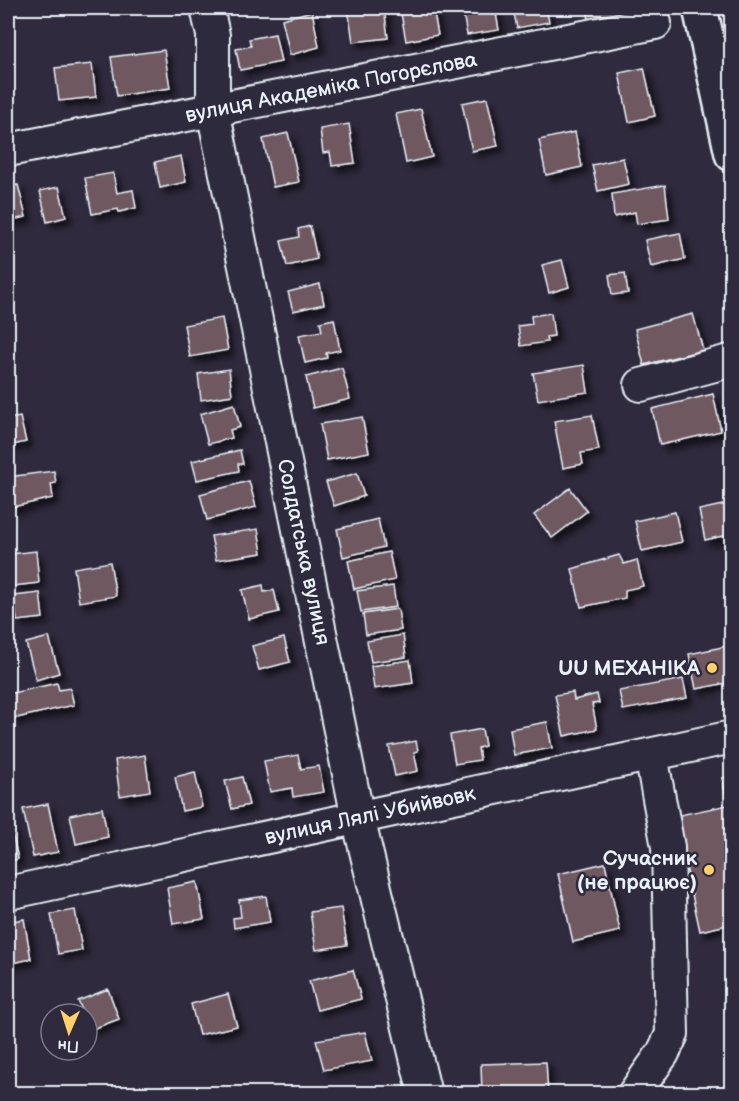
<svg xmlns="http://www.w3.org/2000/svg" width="739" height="1101" font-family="'Balsamiq Sans',sans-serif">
  <defs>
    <filter id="shadow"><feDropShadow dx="5.5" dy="5.5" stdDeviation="3" flood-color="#0009"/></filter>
  </defs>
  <rect width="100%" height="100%" fill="#2f2a3d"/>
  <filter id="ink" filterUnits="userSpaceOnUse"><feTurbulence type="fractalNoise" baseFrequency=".0167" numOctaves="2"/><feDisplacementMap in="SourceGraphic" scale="12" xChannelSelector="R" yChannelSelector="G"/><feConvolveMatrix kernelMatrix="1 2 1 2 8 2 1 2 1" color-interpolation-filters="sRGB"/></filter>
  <g filter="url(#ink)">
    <path fill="#705961" stroke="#e8f1f8" stroke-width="1.5" filter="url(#shadow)" d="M348 8H384L388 38 353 42Z
      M400 8H433L438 35 406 41Z
      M462 8H495L499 30 467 35Z
      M513 8H546L549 22 517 28Z
      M587 8H637V12L589 20Z
      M312 11 319 47 290 55 282 19Z
      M275 34 281 62 240 70 236 49 251 46 249 39Z
      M164 50 170 88 117 96 111 57Z
      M92 64 96 97 59 101 55 68Z
      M644 68 655 116 629 122 619 73Z
      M487 98 498 146 472 151 462 103Z
      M421 109 432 157 406 163 396 114Z
      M349 124 355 163 332 166 330 152 323 153 320 129Z
      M575 132 582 167 546 175 539 140Z
      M288 133 299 182 273 187 263 139Z
      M181 156 186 182 160 188 155 162Z
      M623 158 629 184 598 191 592 165Z
      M113 173 117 193 133 190 136 208 119 212 118 209 92 214 85 178Z
      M18 185 26 217 8 221V187Z
      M665 185 669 219 637 224 635 212 614 217 612 194Z
      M59 187 66 217 47 222 40 191Z
      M310 226 317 259 287 266 281 241 299 237 298 229Z
      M680 233 685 259 651 267 645 240Z
      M562 260 569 287 549 293 542 265Z
      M625 273 628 293 612 295 609 275Z
      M320 284 324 304 293 311 288 292Z
      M551 313 554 336 546 337 547 342 521 346 518 326 532 324 531 316Z
      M693 314 703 350 644 365 635 329Z
      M222 318 228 350 190 357 184 325Z
      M334 319 340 350 326 353 327 358 305 363 299 335 322 331 320 322Z
      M584 365 588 392 538 400 533 373Z
      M342 368 350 399 313 408 306 377Z
      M229 369 232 395 201 400 198 374Z
      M713 394 721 431 660 445 652 409Z
      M234 404 240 427 230 430 232 438 208 444 200 414Z
      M592 415 599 450 581 453 583 464 563 468 554 421Z
      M20 417 26 442 8 446V419Z
      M362 417 369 452 327 460 320 424Z
      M240 450 243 464H238L239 471 197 480 192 461Z
      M54 471 56 483 51 484 53 498 8 508V477Z
      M357 473 364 496 334 506 326 482Z
      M249 481 256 507 207 520 200 494Z
      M570 488 587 511 552 538 534 515Z
      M732 503V534L705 540 699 510Z
      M675 512 682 542 642 551 635 521Z
      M378 519 384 547 343 557 337 529Z
      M258 529 262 553 216 560 211 536Z
      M36 551 39 583 13 586 10 554Z
      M389 552 395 580 354 589 348 561Z
      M619 555 624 564 637 560 643 586 625 590V598L581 607 572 569Z
      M110 562 116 596 79 602 74 568Z
      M263 585 264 592 274 590 279 612 249 619 242 590Z
      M393 586 396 607 361 612 357 591Z
      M40 593 43 618 17 621 14 596Z
      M398 609 401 630 366 635 363 614Z
      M403 635 406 657 371 662 367 641Z
      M49 637 59 673 36 680 26 643Z
      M284 638 290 662 259 670 252 646Z
      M732 645V685L731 682 696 689 689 654Z
      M410 660 413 683 374 689 371 666Z
      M683 679 687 698 623 710 619 691Z
      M57 683 59 690 70 688 74 705 12 719 8 694Z
      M573 692 574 700 597 694 599 703 592 704 597 729 564 736 555 695Z
      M547 722 552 748 514 755 510 729Z
      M482 729 485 746 478 748 480 760 455 764 450 735Z
      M416 741 418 751 414 752 418 771 395 776 389 746Z
      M145 755 150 791 120 796 115 760Z
      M298 755 301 769 319 766 324 792 293 797 292 788 270 792 264 761Z
      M195 772 202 807 182 811 175 777Z
      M732 776V924L700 931 675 816 728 805 722 778Z
      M242 777 249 805 232 809 225 781Z
      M48 804 58 852 33 857 23 809Z
      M102 808 108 837 76 844 70 815Z
      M8 823H10L18 859 8 862Z
      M605 863 620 931 573 942 558 874Z
      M197 882 204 919 173 924 167 888Z
      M266 896 270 922 234 928 233 918 241 917 239 900Z
      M341 908 347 945 316 950 310 912Z
      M75 910 82 950 58 954 51 914Z
      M24 919 31 959 8 964V922Z
      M353 970 361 999 317 1010 309 981Z
      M108 989 119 1019 90 1030 87 1014H84L78 1001Z
      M228 994 237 1026 199 1035 191 1004Z
      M365 1032 372 1061 324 1070 316 1040Z
      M546 1062 548 1094H482L481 1064Z
      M732 1081V1094H722Z"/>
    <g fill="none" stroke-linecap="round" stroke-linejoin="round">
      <defs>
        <path id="minor" d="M207 8 213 35V110L358 818 425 1094
          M8 150 655 23
          M641 385 729 361
          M8 893 732 737
          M634 1094 663 1053 672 1034 668 847 651 755"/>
        <path id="major" d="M700 8 732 154"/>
      </defs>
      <use href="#minor" stroke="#e8f1f8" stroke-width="36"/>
      <use href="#major" stroke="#e8f1f8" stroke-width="38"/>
      <use href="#minor" stroke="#2f2a3d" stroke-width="32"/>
      <use href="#major" stroke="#2f2a3d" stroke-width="33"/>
    </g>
  </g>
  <g fill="#ffd166" stroke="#2f2a3d" stroke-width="2">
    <circle cx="712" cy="668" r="6"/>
    <circle cx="709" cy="870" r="6"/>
  </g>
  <g text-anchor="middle" stroke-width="5" stroke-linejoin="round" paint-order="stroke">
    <g font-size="21" fill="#e8f1f8" stroke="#2f2a3d">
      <text transform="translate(331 87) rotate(-11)" y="7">вулиця Академіка Погорєлова</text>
      <text transform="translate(304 552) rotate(78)" y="7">Солдатська вулиця</text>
      <text transform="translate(370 815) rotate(-12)" y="7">вулиця Лялі Убийвовк</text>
    </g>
    <g font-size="21" font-weight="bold" fill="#e8f1f8" stroke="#2f2a3d" text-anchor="end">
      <text x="700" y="675">UU МЕХАНІКА</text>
      <text x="697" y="865">Сучасник<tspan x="697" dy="24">(не працює)</tspan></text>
    </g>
  </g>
  <rect width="739" height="1101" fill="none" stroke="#2f2a3d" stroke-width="30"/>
  <rect x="15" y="15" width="709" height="1071" fill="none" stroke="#e8f1f8" stroke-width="2" filter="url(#ink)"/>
  <g transform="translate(69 1032) rotate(183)"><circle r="28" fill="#2f2a3d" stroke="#797a88" stroke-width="1.5"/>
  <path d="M0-4.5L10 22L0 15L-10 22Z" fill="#ffd166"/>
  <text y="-9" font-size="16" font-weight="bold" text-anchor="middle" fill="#e8f1f8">Пн</text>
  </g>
</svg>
